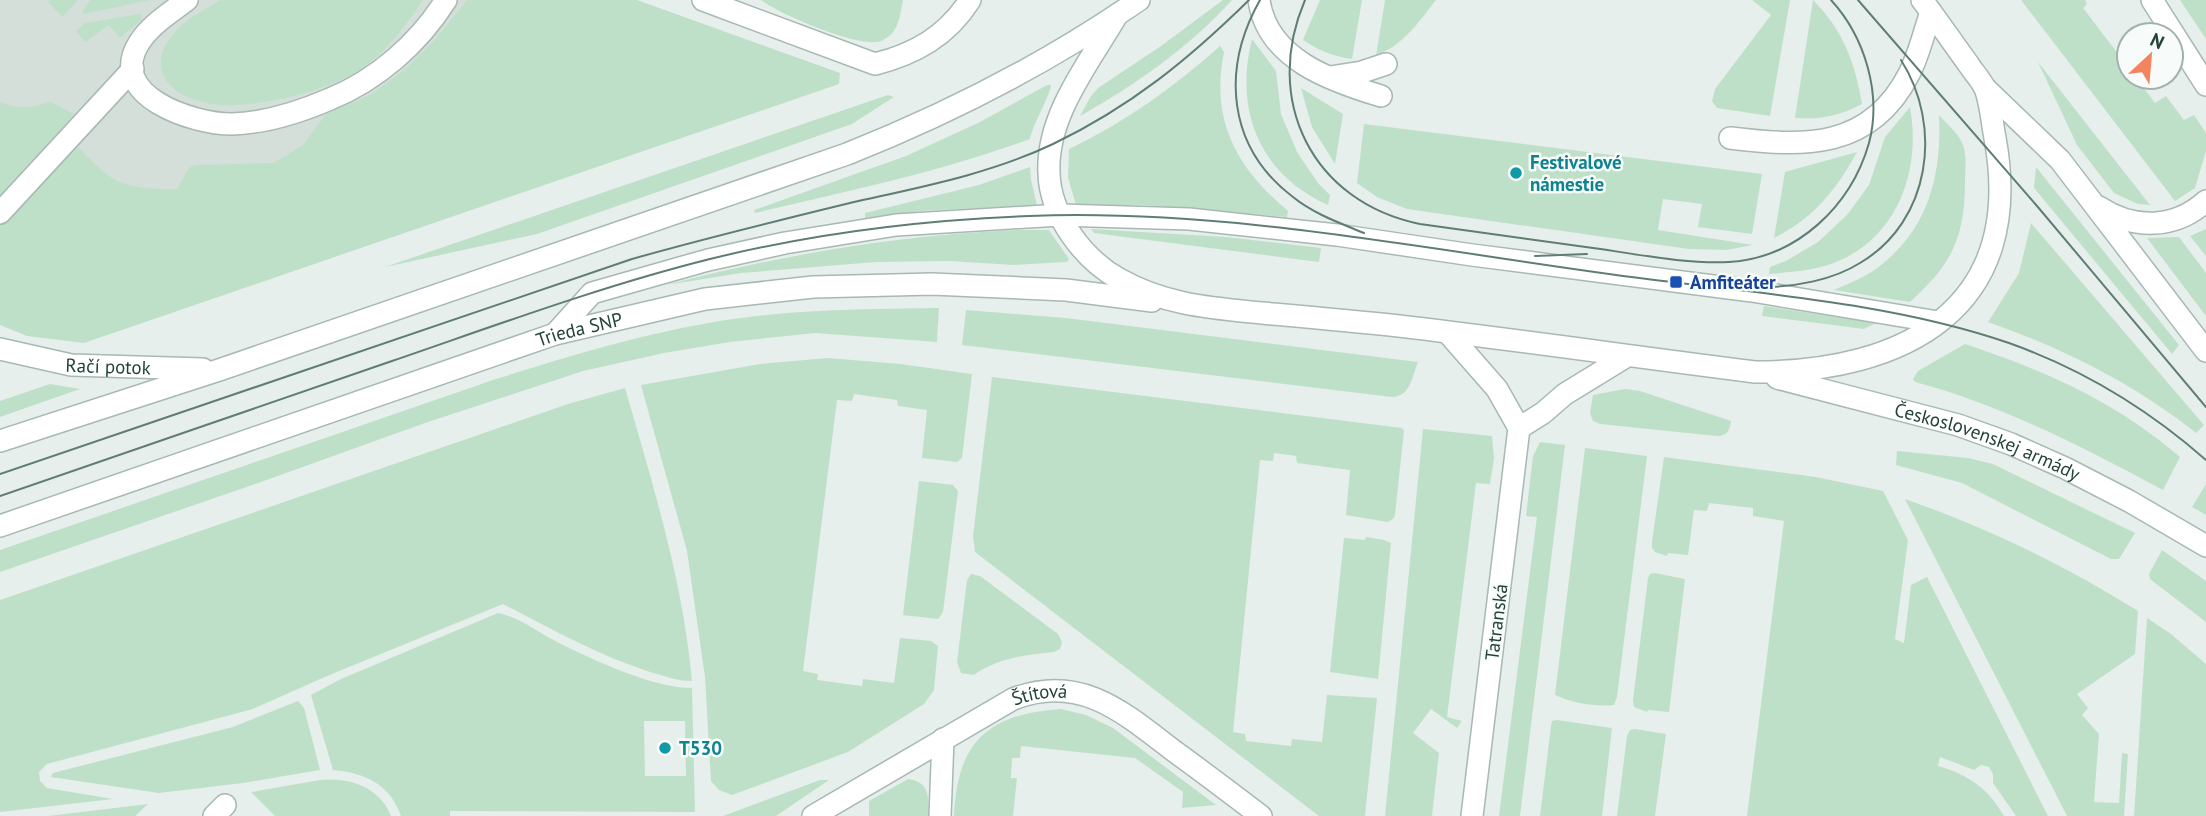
<svg xmlns="http://www.w3.org/2000/svg" width="2206" height="816" font-family="'PT Sans',sans-serif">
  <rect width="100%" height="100%" fill="#e6efeb"/>
  <path fill="#d4dfda" d="M0 0H512L452 94 0 295Z"/>
  <path fill="#bfe0c8" fill-rule="evenodd" d="M50 0H78L63 17 48 2Z
    M90 0H150L84 14 82 12Z
    M220 0H423C403 30 382 58 350 76 321 92 253 108 220 105 180 102 140 76 173 34 185 19 204 10 220 0Z
    M467 0H637L840 73 839 84 84 343 27 336 0 325V225L76 145C89 158 103 175 120 182 138 189 159 189 177 189L189 168 195 165 274 163 303 145 326 114 372 94 404 70 433 42Z
    M761 0H903C900 15 899 34 881 41 860 49 779 14 761 0Z
    M1223 0H1232C1191 46 1134 86 1080 116L1091 96 1098 88 1161 46Z
    M1320 0H1362L1352 59C1334 57 1318 50 1303 40Z
    M1385 0H1436C1418 23 1404 44 1376 56Z
    M1752 0H1790L1770 116 1717 108 1712 101 1715 89 1771 15Z
    M1813 0C1843 30 1855 62 1862 104 1839 116 1820 120 1795 118Z
    M2021 0H2085L2087 4 2083 8 2129 68V77H2136L2155 103 2166 96 2184 120 2194 115 2206 133V151L2195 188 2175 201Z
    M2180 0H2206V39Z
    M141 14 142 20 120 38 109 25 85 42 76 31 85 23Z
    M1252 39 1276 71 1281 114 1297 152 1318 183 1330 195 1328 205C1259 174 1234 110 1252 39Z
    M1220 46 1224 52C1210 121 1237 168 1288 211L1287 217 1144 205H1076L1068 178 1069 149C1124 123 1174 87 1220 46Z
    M2038 62 2150 205 2138 204 2114 193 2077 145Z
    M1047 85H1051C1049 99 1034 121 1030 139 941 172 848 191 755 213L754 210 906 156 980 122Z
    M1301 88 1343 114 1335 164 1312 127Z
    M888 95 894 97 852 124 537 234 385 267Z
    M0 102C19 110 32 107 51 102L74 114 0 198Z
    M1910 107C1922 172 1896 243 1828 265 1809 271 1789 272 1769 274L1770 267 1786 261 1818 242 1847 215 1869 185 1885 137Z
    M1939 115C1946 123 1960 135 1963 145 1967 156 1965 172 1965 183 1965 239 1950 266 1910 302L1834 290C1847 284 1861 279 1873 271 1927 233 1942 178 1939 115Z
    M1364 124 1762 174 1752 234 1698 227 1702 204 1663 199 1658 230 1753 245 1726 250 1689 249 1407 209 1377 197 1357 183Z
    M1857 152C1837 189 1813 219 1774 238L1785 172Z
    M1030 167 1031 180 1037 205 921 211 865 218V213L979 185Z
    M2036 167 2179 345 2172 354 2034 188Z
    M2031 223 2204 425 2196 433C2133 383 2064 349 1988 322L2019 273Z
    M1091 229 1226 237 1321 248 1319 262 1094 233Z
    M2206 229V256L2190 236Z
    M1017 230H1049L1069 259 1067 262 1013 265 949 261 876 262 741 273 666 285C782 255 897 235 1017 230Z
    M2179 237 2206 273V316L2147 238Z
    M1764 306 1876 323 1864 329 1762 316Z
    M939 308 937 342 815 333 730 342 664 353 583 371 425 423 261 482 0 572V550L496 379C576 354 657 329 741 318 806 309 873 309 939 308Z
    M966 310 1066 318 1418 362C1412 377 1410 397 1392 397L962 345Z
    M1965 344C2044 370 2116 402 2180 457L2163 490C2084 448 2002 405 1915 382L1913 379 1918 371Z
    M828 358 900 364 972 374 962 458 957 462 922 458 927 410 898 406 897 400 854 394 852 401 837 400 803 671 818 674 817 680 862 686 863 679 894 683 900 638 931 641 938 646 934 690 924 704 848 752 732 795 719 790 711 781 705 677 687 551 641 385 760 364Z
    M992 377 1402 428 1404 431 1395 514 1394 518 1388 522 1346 515 1350 470 1297 463 1296 456 1274 453 1273 461 1260 460 1233 732 1245 734 1246 741 1291 746 1292 739 1322 742 1327 695 1377 698 1365 816H1319L975 552 973 536Z
    M50 384 80 389 0 417V401Z
    M625 388C653 485 683 581 692 681 677 681 664 676 650 672 597 655 551 629 503 604L327 676 253 709 47 764 39 772 40 781 47 788 113 799 0 812V600L568 404Z
    M1625 389 1640 391 1731 421C1730 430 1727 436 1717 436L1600 424 1593 421 1590 413 1593 395Z
    M1423 429 1492 436 1494 459 1490 484 1476 483 1447 717 1462 721 1457 728 1431 709 1413 733 1439 753 1432 816H1385Z
    M1540 442 1565 445 1520 816H1499L1537 517 1526 516 1533 456Z
    M1585 448 1647 456 1617 697 1614 705C1595 707 1572 703 1555 695Z
    M1897 451 1968 458 1993 464 2135 533 2119 559H2111L1962 483 1896 465Z
    M1664 457 1816 477 1883 491 1908 540 1895 639 1904 643 1911 585 1927 577 2048 816H2016L1993 783V774L1989 767 1981 765 1974 770 1940 757 1938 766C1969 775 1988 788 2004 816H1747L1784 521 1753 516V508L1709 503 1707 511 1694 510 1688 555 1668 553 1667 556 1655 552 1652 548V542Z
    M919 481 953 485 958 491 943 612 938 619 903 615Z
    M2206 484V515L2192 507Z
    M1905 499C1986 527 2064 565 2138 611L2135 654 2077 694 2088 708 2082 715 2099 734 2094 802 2119 803 2122 753 2128 754 2124 816H2067Z
    M1366 537 1384 540 1391 543 1378 679 1330 672 1344 538 1365 540Z
    M2162 550 2206 581V622L2150 579 2149 574Z
    M1655 573 1685 579 1669 712 1648 710 1647 712 1634 707 1633 700 1648 578 1650 574Z
    M971 574 980 576 1058 634 1062 642 1060 649 1054 652C1026 655 997 658 974 675L961 673 957 662 967 580Z
    M498 613C521 618 537 632 557 642 594 660 652 688 692 688L695 812 450 811V816H401C390 784 365 773 333 770L311 695 341 679ZM644 721H685L686 776H645Z
    M2147 618 2171 634 2206 664V816H2134Z
    M298 701 304 708 320 770 243 783 159 793 51 777 53 773 233 727Z
    M1061 709 1086 715 1113 728 1216 805 1182 808 1183 792 1135 758 1021 746 1020 758H1012L1011 778H1017L1013 816H954C957 742 988 714 1061 709Z
    M1557 720 1612 728 1602 816H1540L1551 726 1552 721Z
    M1635 729 1666 734 1655 816H1617L1627 736 1630 730Z
    M908 779C930 782 929 797 928 816H869V801Z
    M320 780C349 777 380 787 391 816H275L251 792Z
    M820 780H829L776 816H723Z
    M148 804 135 816H48Z"/>
  <g fill="none" stroke-linecap="round" stroke-linejoin="round">
    <defs>
      <g id="minor">
        <path d="M187 0C170 13 150 25 139 43 106 96 193 124 232 124 265 123 300 112 330 99 377 80 419 43 446 0"/>
        <path d="M703 0 875 64C915 54 947 36 970 0"/>
        <path d="M1259 0C1267 59 1331 81 1381 96"/>
        <path d="M2152 0 2206 85"/>
        <path d="M1117 15C1089 63 1046 116 1049 173 1050 215 1083 259 1119 279 1165 305 1211 308 1262 313 1307 317 1353 321 1399 326 1518 340 1636 357 1755 372 1906 372 2026 308 1995 138 1992 123 1991 106 1986 91 1983 82 1974 73 1969 65 1953 43 1938 21 1922 0"/>
        <path d="M1330 77 1362 72 1386 64"/>
        <path d="M1986 89 2060 160 2206 351"/>
        <path d="M1730 138C1804 147 1870 150 1909 74 1919 55 1924 32 1931 12"/>
        <path d="M2099 207C2134 230 2175 229 2206 201"/>
        <path d="M0 213 133 69"/>
        <path d="M1448 333 1497 389 1519 428 1472 816"/>
        <path d="M555 334 592 293 708 260 785 243 896 225 1060 215 1189 219 1337 235 1472 255 1752 291 1938 322"/>
        <path id="s1" d="M0 349 71 365 203 369"/>
        <path id="s2" d="M1777 378 1958 425 2011 444 2065 468 2129 501 2206 546"/>
        <path d="M1519 428 1543 413 1565 394 1627 356"/>
        <path d="M0 441 219 370 847 154C950 113 1048 63 1139 0"/>
        <path id="s3" d="M0 526 555 334 705 299 813 287 932 284 1066 290 1152 301"/>
        <path d="M214 816 225 805"/>
        <path id="s4" d="M813 816 1013 699C1080 673 1123 712 1174 751 1203 772 1232 794 1261 816"/>
        <path d="M940 816 943 739"/>
      </g>
    </defs>
    <use href="#minor" stroke="#a8b8b2" stroke-width="24"/>
    <use href="#minor" stroke="#fff" stroke-width="21"/>
    <path stroke="#5f7d75" stroke-width="2" d="M1260 0C1221 69 1227 147 1293 197 1314 214 1340 223 1364 233
      M1305 0C1262 100 1312 202 1420 224 1477 232 1535 240 1593 248 1637 254 1684 264 1729 262 1797 258 1851 206 1869 143 1882 94 1865 37 1831 0
      M1858 0 2037 206 2206 407
      M1535 256 1587 254
      M1763 287C1795 287 1833 280 1860 263 1931 221 1943 126 1901 60
      M0 474 632 259C706 238 780 220 854 202 921 187 990 174 1053 144 1130 107 1188 60 1249 0
      M0 496C131 451 261 406 392 361 497 325 602 286 710 259 815 233 921 220 1029 216 1236 208 1442 253 1647 279 1765 294 1897 304 2009 343 2082 369 2148 409 2206 460"/>
  </g>
  <g fill="#0f9aa8" stroke="#f7fbf9" stroke-width="2.5">
    <circle cx="1516" cy="173" r="7"/>
    <circle cx="665" cy="748" r="7"/>
  </g>
  <rect fill="#1a4fb4" stroke="#f7fbf9" stroke-width="2.5" x="1669" y="275" width="14" height="14" rx="3.5"/>
  <g text-anchor="middle" stroke-width="5" stroke-linejoin="round" paint-order="stroke">
    <g font-size="19" font-weight="bold" fill="#0d838f" stroke="#f7fbf9" text-anchor="start">
      <text x="1530" y="169">Festivalové<tspan x="1530" dy="22">námestie</tspan></text>
      <text x="679" y="755">T530</text>
    </g>
    <g font-size="19" font-weight="bold" fill="#164399" stroke="#f7fbf9" text-anchor="start">
      <text x="1690" y="289">Amfiteáter</text>
    </g>
    <g font-size="19" fill="#24423a" stroke="#f7fbf9">
      <text dy="7" stroke="none"><textPath href="#s3" startOffset="612">Trieda SNP</textPath></text>
      <text dy="7" stroke="none"><textPath href="#s1" startOffset="110">Račí potok</textPath></text>
      <text dy="7" stroke="none"><textPath href="#s2" startOffset="220">Československej armády</textPath></text>
      <text transform="translate(1496 622) rotate(-83)" y="7">Tatranská</text>
      <text dy="7" stroke="none"><textPath href="#s4" startOffset="259">Štítová</textPath></text>
    </g>
  </g>
  <g transform="translate(2150 56) rotate(26)"><circle r="33" fill="#f7fbf9" stroke="#a3b1ad" stroke-width="2"/>
  <path d="M0-5L12 26L0 18L-12 26Z" fill="#f4845f"/>
  <text y="-10" font-size="19" font-weight="bold" text-anchor="middle" fill="#24423a">N</text>
  </g>
</svg>
